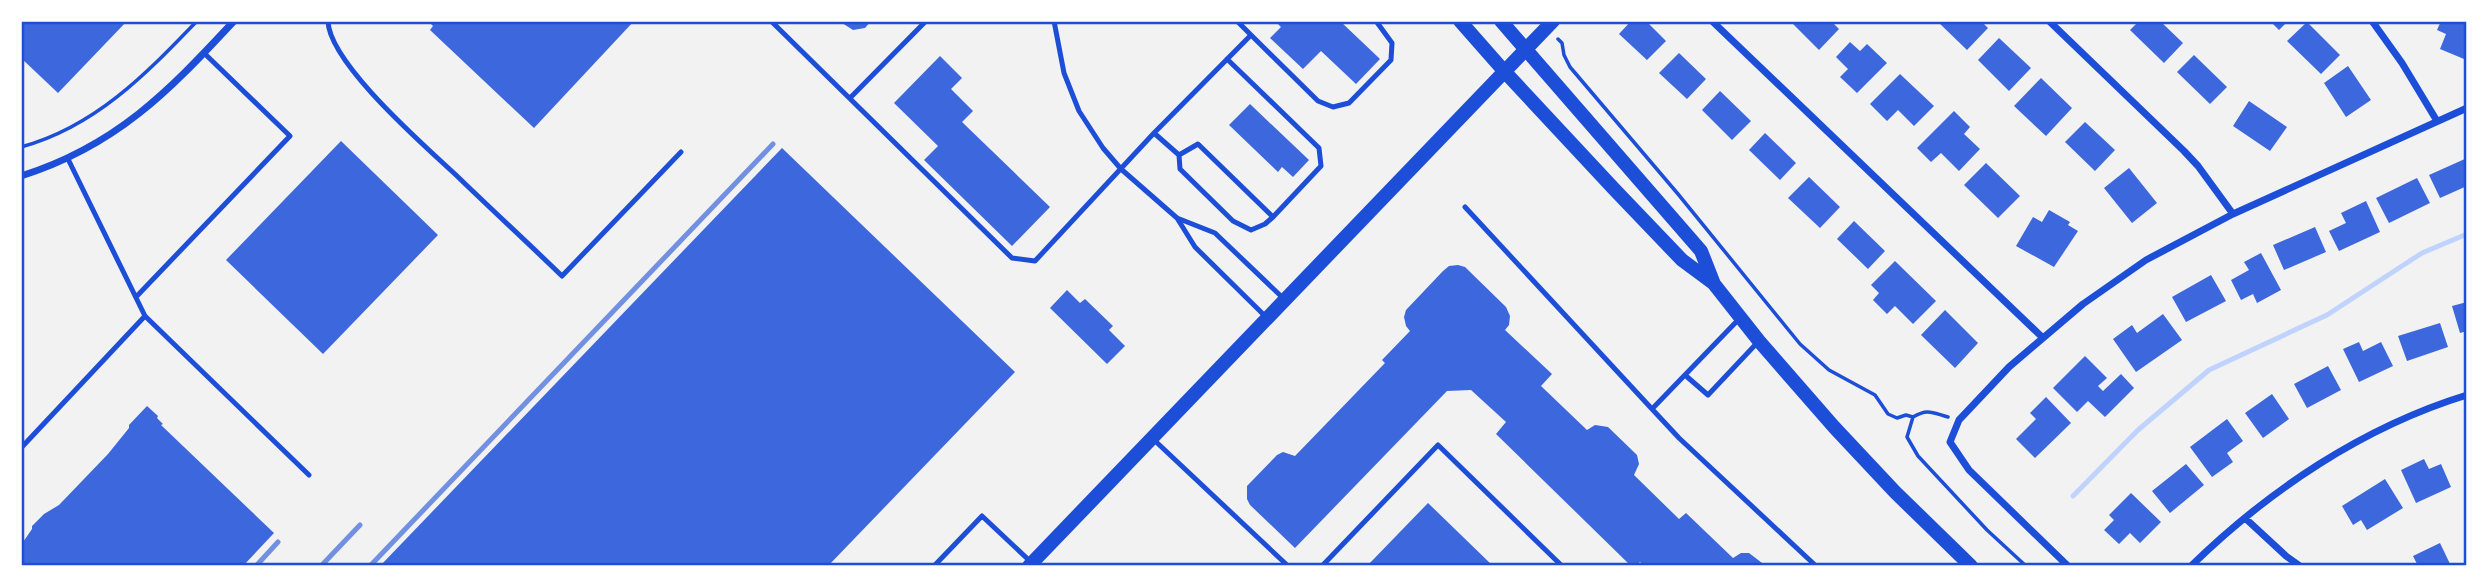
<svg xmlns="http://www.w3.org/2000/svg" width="2488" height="587" font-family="'PT Sans Narrow',sans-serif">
  <rect width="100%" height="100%" fill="#f2f2f2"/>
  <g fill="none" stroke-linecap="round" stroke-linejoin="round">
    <path stroke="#bfd3fe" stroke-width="5" d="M2073 496 2138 430 2209 370 2327 315 2422 253 2467 234"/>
  </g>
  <path fill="#3d67dc" d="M21 21H127L58 93 21 58Z
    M428 21H634L534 128 430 30 433 26Z
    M839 21H871L865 28 853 30Z
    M1275 21H1340L1380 59 1356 84 1321 51 1303 69 1270 38 1281 27Z
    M1631 21H1646L1666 41 1647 60 1619 34Z
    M1790 21H1831L1839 29 1819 50Z
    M1937 21H1981L1988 28 1967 50Z
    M2139 21H2160L2183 43 2164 63 2130 30Z
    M2270 21H2288L2279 30Z
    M2441 21H2467V52L2464 59 2440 49 2446 34 2437 30Z
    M2307 22 2340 55 2321 74 2287 41Z
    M1999 38 2031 68 2009 91 1978 60Z
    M1850 42 1860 51 1867 44 1887 63 1857 93 1840 77 1848 69 1836 57Z
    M1679 53 1706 79 1687 99 1659 73Z
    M2194 55 2227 87 2210 104 2177 72Z
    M940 56 962 78 951 89 973 111 962 122 1050 207 1012 246 924 160 938 146 894 103Z
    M2348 66 2371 100 2346 117 2324 83Z
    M1900 74 1934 106 1914 126 1898 110 1887 121 1870 104Z
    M2041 78 2072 108 2046 136 2014 106Z
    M1720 91 1751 121 1732 140 1702 110Z
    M2249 101 2287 127 2270 151 2233 126Z
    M1250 104 1309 160 1293 177 1282 167 1278 172 1229 125Z
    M1954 111 1970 127 1964 134 1980 149 1959 171 1941 153 1931 162 1917 148Z
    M2085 122 2115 150 2095 171 2065 142Z
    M1765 133 1796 163 1780 180 1749 150Z
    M341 141 438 235 323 354 226 260Z
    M782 148 1015 372 828 566H380Z
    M2467 158V186L2440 198 2429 175Z
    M1986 163 2020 196 1998 218 1964 185Z
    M2129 168 2157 203 2132 223 2104 188Z
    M1809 177 1840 207 1820 228 1788 198Z
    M2417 178 2430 203 2389 223 2376 198Z
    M2366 201 2380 232 2339 251 2329 231 2346 223 2341 213Z
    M2049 210 2070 222 2068 225 2078 231 2054 267 2016 246 2033 217 2042 222Z
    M1854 221 1885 251 1868 269 1837 239Z
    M2315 227 2326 252 2284 270 2273 245Z
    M2261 253 2281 290 2257 303 2253 294 2241 300 2231 280 2249 270 2244 262Z
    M1895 261 1936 301 1913 324 1895 306 1887 314 1873 300 1879 293 1871 285Z
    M1458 265 1465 267 1506 307 1510 316 1509 325 1505 330 1552 374 1541 386 1587 430 1595 425 1608 427 1637 455 1639 464 1634 475 1679 519 1686 513 1733 558 1741 553H1749L1766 566H1644L1640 562 1636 566H1631L1496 434 1506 422 1471 390 1447 391 1295 548 1250 505 1247 499V486L1277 455 1283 452 1295 456 1385 363 1382 360 1410 331 1406 326 1404 317 1406 310 1443 271 1449 266Z
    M2211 275 2226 301 2186 322 2172 297Z
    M1067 290 1080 303 1085 299 1113 326 1109 330 1125 346 1107 364 1050 308Z
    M2467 302V331L2460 333 2452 306Z
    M1945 310 1978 343 1955 368 1921 335Z
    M2163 314 2182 340 2136 372 2113 339 2132 325 2137 333Z
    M2440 323 2448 347 2407 361 2398 336Z
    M2359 342 2363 351 2381 342 2393 366 2359 382 2343 349Z
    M2085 356 2107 378 2098 386 2103 391 2121 374 2134 388 2105 417 2088 401 2077 412 2053 388Z
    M2328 366 2341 390 2307 408 2294 384Z
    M2272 394 2289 419 2263 438 2245 413Z
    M2046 397 2071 423 2035 458 2016 439 2036 419 2030 413Z
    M147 406 158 416 157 418 163 424 161 425 274 533 243 566H21V545L32 529V526L44 514 59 505 108 454 129 428V425Z
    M2227 419 2243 441 2227 453 2233 462 2212 477 2190 447Z
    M2424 459 2429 469 2441 464 2451 487 2416 503 2401 470Z
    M2186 464 2204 485 2170 513 2152 491Z
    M2385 479 2403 508 2367 530 2361 520 2353 525 2342 506Z
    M2131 493 2161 522 2140 543 2130 533 2119 544 2104 530 2114 520 2109 515Z
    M1428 503 1493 566H1367Z
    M2440 543 2451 566H2418L2413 556Z"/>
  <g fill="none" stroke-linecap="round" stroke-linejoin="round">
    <path stroke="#1d4ed8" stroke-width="3.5" d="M1558 39 1562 43 1564 55 1570 67 1678 194 1800 344 1829 370 1875 395 1888 414 1897 418 1906 415 1913 417
      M21 147C95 127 146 74 197 21
      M1948 417C1933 413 1928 408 1913 417L1907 437 1918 456 1987 530 2026 566"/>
    <path stroke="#1d4ed8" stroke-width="5" d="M328 21C329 63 425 146 457 176 491 209 527 242 562 276L681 152
      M771 21 1012 258 1035 261 1154 133 1251 35 1237 21
      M1054 21 1064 73 1079 111 1103 148 1121 169 1177 218 1195 247 1266 317
      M1251 35 1318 101 1333 107 1349 103 1391 60 1392 43 1376 21
      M850 98 926 21
      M1154 133 1179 155 1198 144 1273 217 1321 166 1319 148 1227 59
      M1179 155 1180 169 1233 221 1251 230 1265 224 1273 217
      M1465 207 1652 409
      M1177 218 1215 233 1284 299
      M136 297 290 136 204 53
      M145 316 309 475
      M1738 320 1652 409 1679 438 1816 566
      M1685 375 1708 395 1757 343
      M1152 438 1288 566
      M21 448 145 316 68 159
      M934 566 982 516 1032 563
      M1322 566 1438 445 1562 566"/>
    <path stroke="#1d4ed8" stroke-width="7" d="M1712 21 2042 337
      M2049 21 2184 151 2198 166 2233 214
      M2372 21 2402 63 2437 121
      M21 176C116 146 168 92 234 21
      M2245 518 2286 556 2300 566
      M2068 566 1969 470 1950 442 1959 420 2009 367 2083 304 2146 260 2233 214 2467 108
      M2191 566C2269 490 2363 427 2467 395"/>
    <path stroke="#1d4ed8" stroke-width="14" d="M1460 21 1504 71 1614 189 1682 260 1713 283
      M1501 21 1701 251 1714 284 1759 341 1834 427 1895 492 1971 566
      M1029 566 1553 21"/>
    <path stroke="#7290e2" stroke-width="5" d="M256 566 278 542
      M321 566 360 525
      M370 566 773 144"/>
  </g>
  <rect width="2488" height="587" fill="none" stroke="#ffffff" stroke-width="46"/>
  <rect x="23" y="23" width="2442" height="541" fill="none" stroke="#1d4ed8" stroke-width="2.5"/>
</svg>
